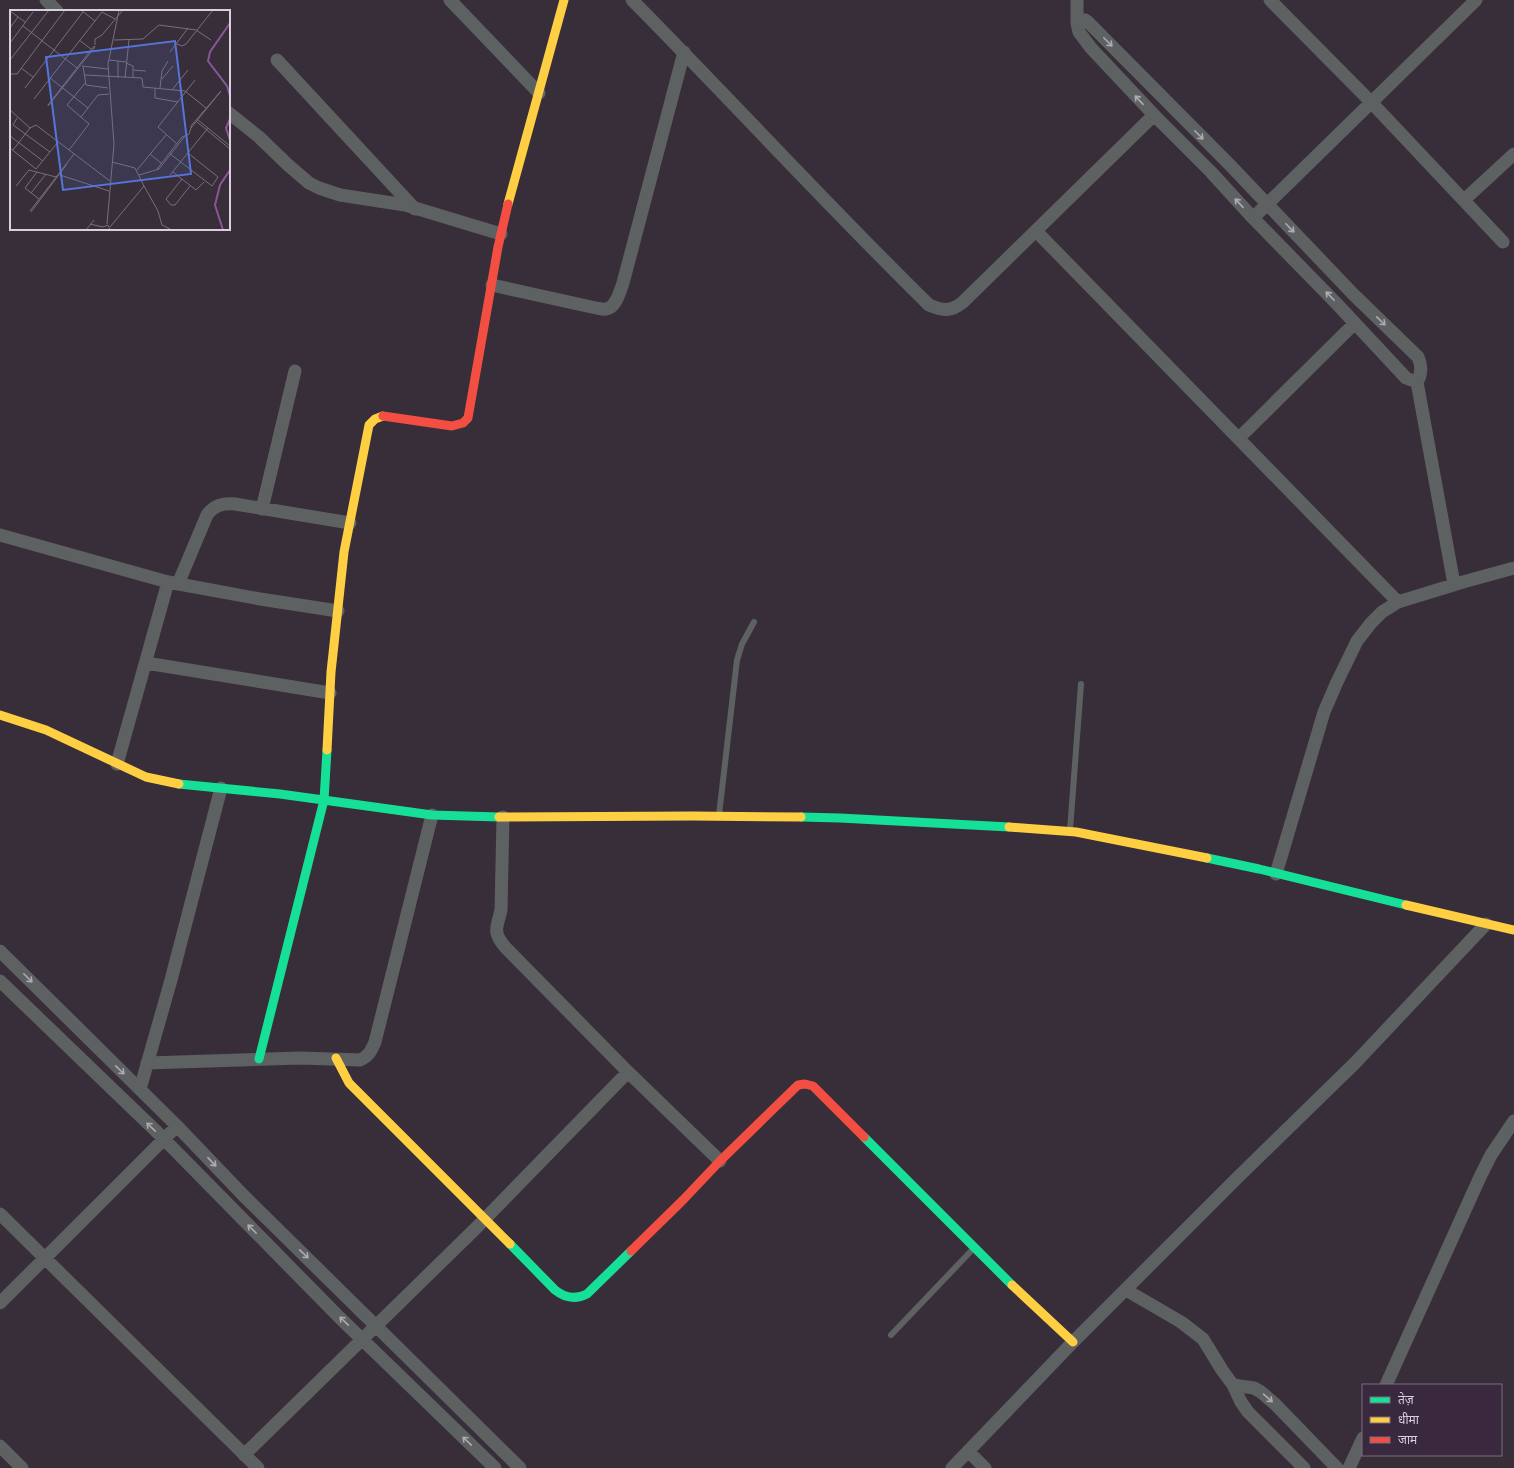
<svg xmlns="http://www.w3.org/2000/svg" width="1514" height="1468" font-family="'Roboto Condensed','Noto Sans Devanagari',sans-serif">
  <rect width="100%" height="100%" fill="#372e39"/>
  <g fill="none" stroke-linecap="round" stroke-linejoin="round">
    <path stroke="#5e6162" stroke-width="6" d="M719 815 737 660 742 644 754 622
      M1070 830 1081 684
      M891 1335 973 1249"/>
    <path stroke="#5e6162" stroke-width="13" d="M46 0 57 11
      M450 0 539 93
      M632 0C732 101 828 206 929 305 943 311 951 312 963 302L1154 115
      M1077 0V23L1079 32 1091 48 1154 115 1211 172 1253 218 1337 304 1406 378 1417 382
      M1270 0 1371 102 1503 242
      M1078 19 1085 20 1088 22 1229 164 1353 294 1418 357C1422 366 1422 374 1417 382L1454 584
      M277 60 415 209
      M229 113 259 137 288 165 309 183 319 188 340 195 405 205 501 234
      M1464 200 1514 154
      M1253 218 1476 0
      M1036 231 1398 602
      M492 285 596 308C599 308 603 310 606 309 616 308 620 291 623 283L684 52
      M1239 438 1355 323
      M262 509 295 371
      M0 535 168 582 260 599 338 611
      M178 584 207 515C214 505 223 503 235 504L350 523
      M146 663 330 693
      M117 764 168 582
      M503 817 501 910C497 928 492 931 505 947L628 1072 720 1161
      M1276 874 1324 712 1337 682 1357 641 1371 623 1382 612 1398 602 1463 582 1514 568
      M0 951 177 1126 243 1195 520 1468
      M0 981 157 1132 339 1317 495 1468
      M147 1063 300 1058 360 1060C369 1056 371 1051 375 1042L432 815
      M140 1089 171 980 221 788
      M0 1214 258 1468
      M1126 1290 1181 1322 1203 1339 1222 1370 1233 1385 1241 1402 1248 1412 1304 1468
      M0 1303 177 1126
      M1233 1385 1254 1388 1261 1392 1275 1404 1337 1468
      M1386 1385 1480 1177 1491 1155 1514 1121
      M0 1446 22 1468
      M968 1451 985 1468
      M244 1455 476 1228 628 1072
      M952 1468 1073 1342 1234 1181 1355 1063 1486 924
      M1349 1468 1363 1438"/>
    <path stroke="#16e098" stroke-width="9" d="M179 784 280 794 432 815 499 817
      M801 817 840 818 1009 827
      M1207 858 1259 869 1406 905
      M259 1059 324 800 327 750
      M864 1137 1012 1285
      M510 1244 555 1290C565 1298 575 1300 587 1294L631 1251"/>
    <path stroke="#ffcf43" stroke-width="9" d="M508 204 564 0
      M0 715 46 730 146 777 179 784
      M327 750 331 672 344 552 369 425 375 419 383 416
      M499 817 692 816 801 817
      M1009 827 1076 832 1207 858
      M1406 905 1514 930
      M336 1058 349 1083 510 1244
      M1012 1285 1073 1342"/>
    <path stroke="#f24e42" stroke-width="9" d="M383 416 452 426 463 423 468 418 498 247 508 204
      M631 1251 683 1200 720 1161 798 1085 805 1084 813 1086 864 1137"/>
  </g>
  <defs><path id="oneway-shaft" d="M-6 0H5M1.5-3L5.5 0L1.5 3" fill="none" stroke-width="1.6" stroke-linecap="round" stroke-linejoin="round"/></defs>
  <g stroke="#afa9b2">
    <use href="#oneway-shaft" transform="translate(1108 42) rotate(45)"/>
    <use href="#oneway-shaft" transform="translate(1139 100) rotate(-133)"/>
    <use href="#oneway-shaft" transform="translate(1199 135) rotate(45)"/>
    <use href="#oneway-shaft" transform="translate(1239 203) rotate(-133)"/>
    <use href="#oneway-shaft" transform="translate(1290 228) rotate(46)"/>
    <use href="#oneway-shaft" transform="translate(1330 296) rotate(-134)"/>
    <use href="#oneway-shaft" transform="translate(1381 321) rotate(44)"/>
    <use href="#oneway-shaft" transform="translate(28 978) rotate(45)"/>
    <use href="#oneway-shaft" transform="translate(120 1070) rotate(44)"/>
    <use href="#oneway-shaft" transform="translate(151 1127) rotate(-136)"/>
    <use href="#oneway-shaft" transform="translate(212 1162) rotate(47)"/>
    <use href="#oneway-shaft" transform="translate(252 1229) rotate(-135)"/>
    <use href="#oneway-shaft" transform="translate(304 1254) rotate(44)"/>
    <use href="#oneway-shaft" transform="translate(344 1321) rotate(-136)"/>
    <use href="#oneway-shaft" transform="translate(1268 1398) rotate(41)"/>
    <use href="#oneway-shaft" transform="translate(467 1441) rotate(-136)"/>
  </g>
  <g transform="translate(10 10)">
    <rect width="220" height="220" fill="#372e39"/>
    <path fill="none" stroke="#8a5698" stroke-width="2" d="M220 13 200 42 198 51 217 76 220 86M220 109 216 118 220 130M213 220 205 195 210 175 220 160"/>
    <path fill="none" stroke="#786f7b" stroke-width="1" d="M71 0 85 11M0 1 15 12M13 16 67 58M0 18 8 7M69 30 81 39M104 30 133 29 149 15 186 20 201 30M0 33 23 2M167 34 172 36 176 34 203 0M85 35V29L92 25 113 0M84 36 85 37 38 96V95ZM160 42 178 18M0 50 39 0M99 50 116 52M116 53 123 56V68M72 56 98 59M73 56 76 75 98 78M11 58 23 67M123 60 136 61M0 64H7L55 0M75 65 132 68 133 77 175 81 196 98M40 68 78 98M108 68V51M115 68 119 30M152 69 163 56M15 78 73 2M145 78V88L168 92M150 78 152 61 158 51M162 80 178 60M24 89 92 2 105 9M0 100 20 118M71 107 88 85 99 84M7 108 3 115 40 142M188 110 220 136M187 112 220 139M0 126 33 151M167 134 148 117 185 70M0 138 26 159 48 132M3 140 20 118 26 115 100 171M59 140 79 114 57 95 76 72M159 143 202 176 208 167 178 143M140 144 151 153M102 152 125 158 134 176M147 159 172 127 179 124 181 118V116L211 81 181 118M127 160 156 125M27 162 15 178 29 189M163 162 186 180 194 172M50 165 99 181M129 165 149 159 175 126M160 165 198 118M172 169 156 189 161 195H165L180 176M6 176 19 160 46 167M21 183 36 164M20 201 64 144M21 202 57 154M80 214 93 217 98 215 100 220M97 214 104 134 98 54 109 0M100 217 134 176 148 201 152 215 162 220M76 220 84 210"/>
    <path fill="#5675da" fill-opacity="0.15" stroke="#5675da" stroke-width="2" d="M165 31 181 164 53 180 36 47Z"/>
    <rect width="220" height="220" fill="none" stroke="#dad0dd" stroke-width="2"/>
  </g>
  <rect x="1362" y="1384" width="140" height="72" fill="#3a293e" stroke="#7a6c7e"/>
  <rect x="1370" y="1397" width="20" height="6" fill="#16e098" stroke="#7a6c7e"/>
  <text x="1398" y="1404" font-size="12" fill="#dad0dd">तेज़</text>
  <rect x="1370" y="1417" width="20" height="6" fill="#ffcf43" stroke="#7a6c7e"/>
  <text x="1398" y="1424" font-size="12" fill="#dad0dd">धीमा</text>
  <rect x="1370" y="1437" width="20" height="6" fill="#f24e42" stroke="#7a6c7e"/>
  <text x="1398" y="1444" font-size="12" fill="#dad0dd">जाम</text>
</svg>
